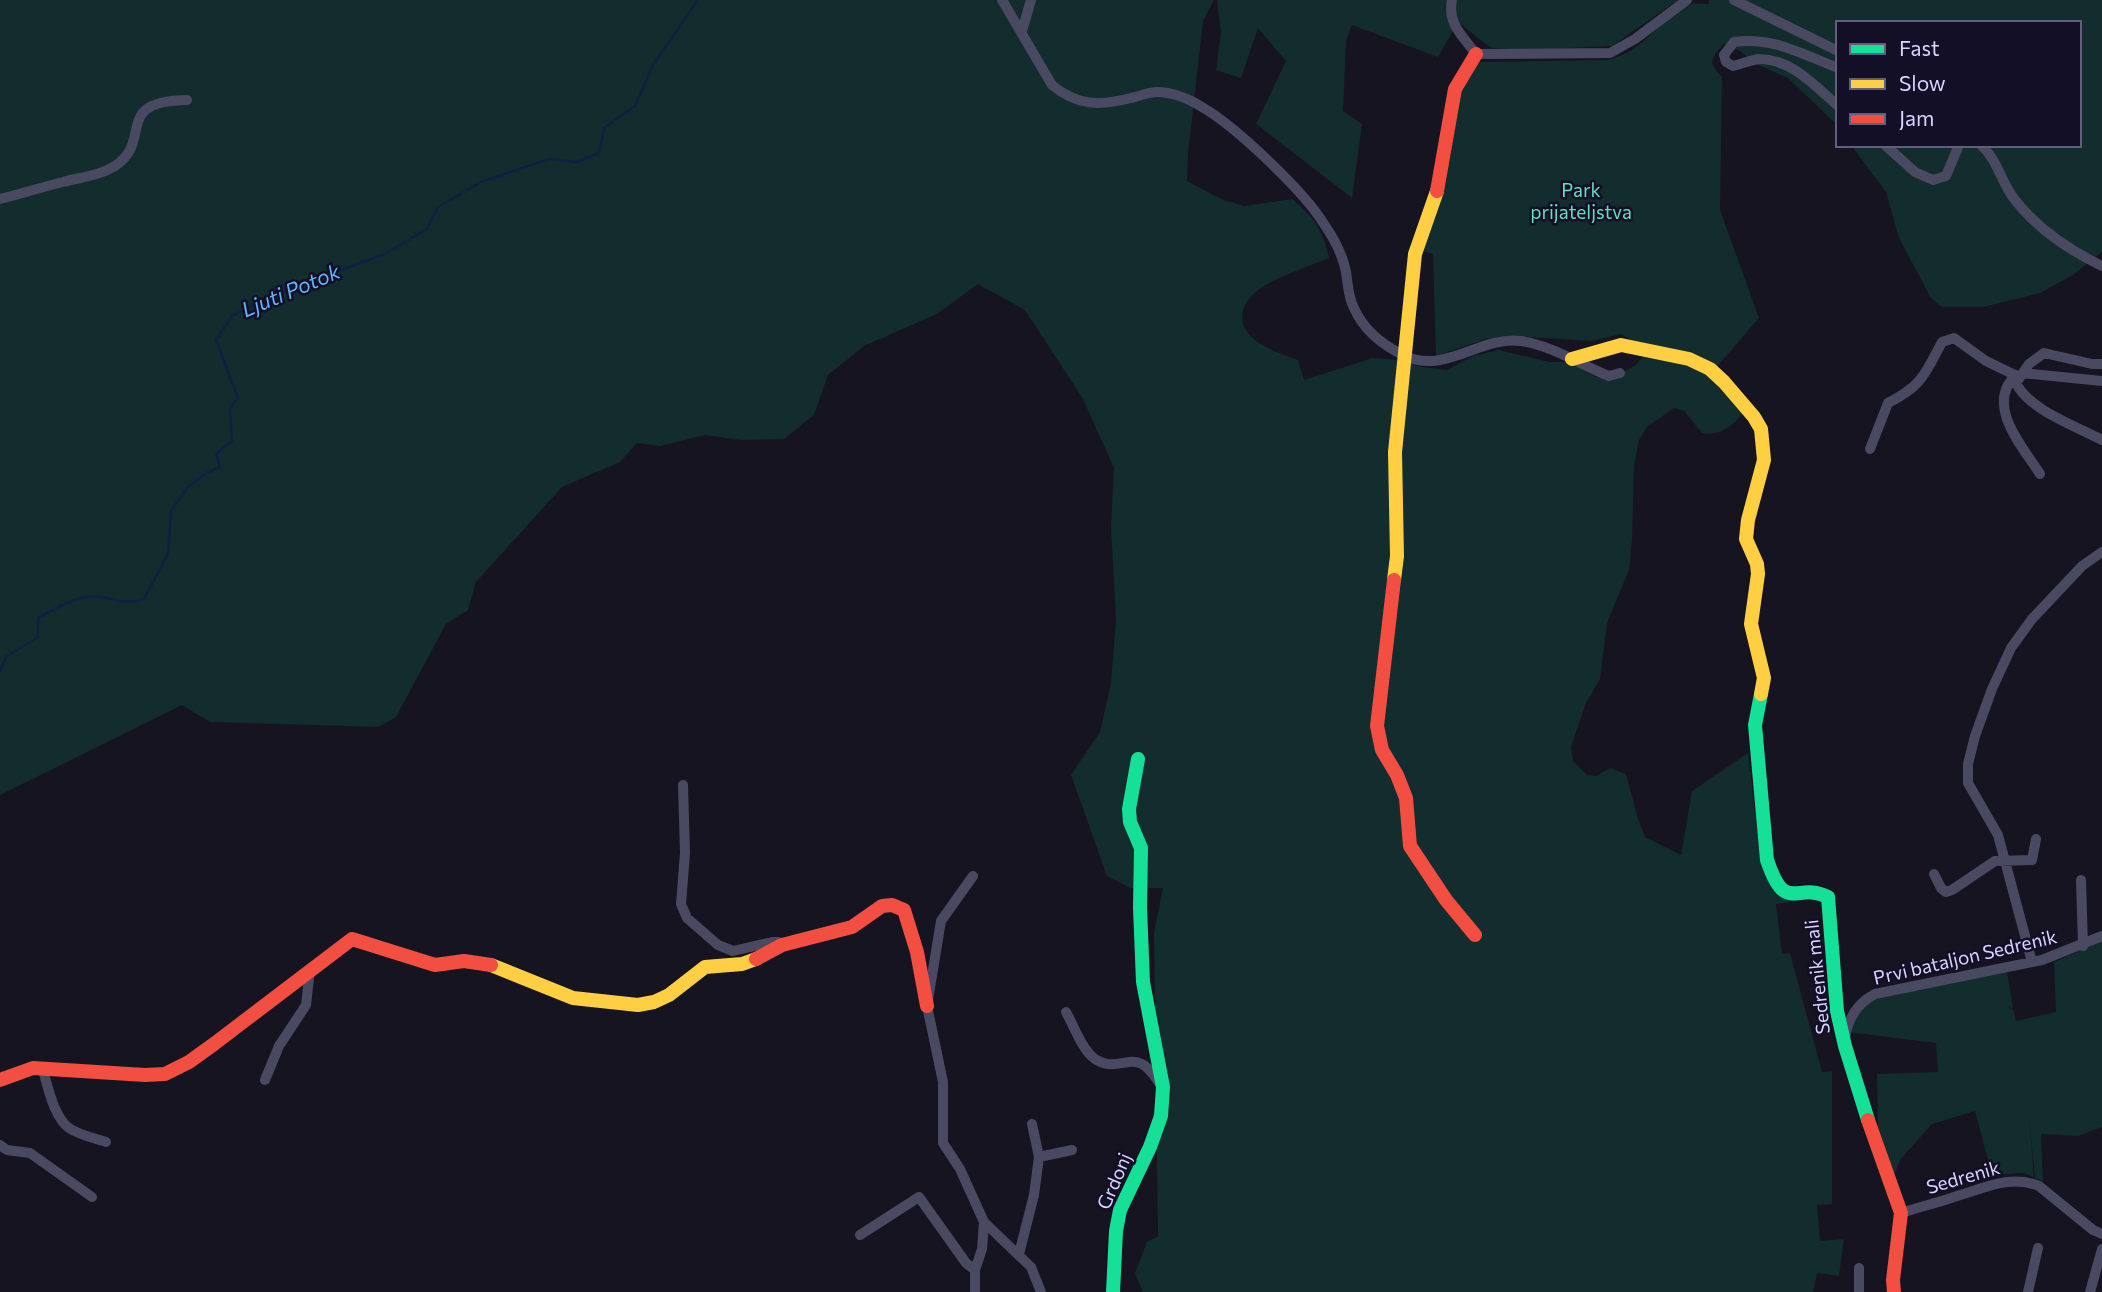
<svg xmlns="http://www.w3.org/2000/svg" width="2102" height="1292" font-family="Commissioner,sans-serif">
  <rect width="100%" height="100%" fill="#161421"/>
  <path fill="#132c2d" d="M0 0H1214L1203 21 1188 153 1187 181 1221 199 1244 206 1292 199C1314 217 1323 230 1329 258 1308 267 1284 274 1264 286 1255 291 1246 300 1243 310 1236 340 1276 352 1298 360L1304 380 1373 358 1400 360 1422 367 1447 370 1473 356 1498 350 1549 362H1568L1596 377 1611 378 1636 365 1644 355 1685 363 1711 377 1743 413C1732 427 1720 436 1702 433L1684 411 1674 408 1647 427 1639 440 1634 465 1632 540 1629 570 1607 623 1600 679 1586 703 1571 747 1573 761 1587 775 1596 776 1610 768 1626 774 1638 819 1645 837 1681 855 1692 791 1748 753 1762 868 1779 895 1791 902 1776 904 1782 954 1790 953 1822 1072 1832 1071V1204L1817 1205 1820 1241 1844 1239 1839 1276 1817 1273 1813 1292H1143L1135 1273 1147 1242 1158 1236 1154 933 1163 888H1130L1107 876 1071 775 1100 732 1111 683 1116 619 1111 527 1114 468 1083 399 1025 310 978 284 937 314 864 346 828 375 814 415 784 439 741 440 705 435 660 446 637 443 620 462 562 487 476 582 468 610 446 624 396 717 378 727 210 722 182 705 0 795Z
    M1217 0H1678L1612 46 1527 50 1493 48 1488 46 1458 22 1438 57 1352 25 1346 41 1343 111 1362 124 1352 198 1256 124 1286 61 1258 28 1241 78 1216 70 1221 33Z
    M1709 0H2102V252L2073 275 2040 293 1983 307H1942L1931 298 1899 238 1886 192 1851 145H2079V23H1838V126L1788 78 1758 65 1740 51 1724 44C1711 58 1707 62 1722 77L1720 210 1759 318 1715 369 1644 347 1621 334 1592 341 1512 336 1486 339 1436 356 1433 254 1422 251 1459 91 1480 62 1606 60C1648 52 1660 14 1692 4 1697 3 1704 4 1709 4Z
    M2102 941V1127L2078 1136 2041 1134 2043 1181 2035 1178 2029 1117 2034 1177 2023 1173 1992 1175 1975 1111 1932 1124 1900 1160 1894 1176 1878 1127 1877 1074 1938 1072 1936 1043 1848 1032 1858 1012 1877 996 2007 971 2013 1009 2006 1005 2014 1011 2016 1021 2056 1012 2054 962Z"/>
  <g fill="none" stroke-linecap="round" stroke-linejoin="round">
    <path stroke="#0d2144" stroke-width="2.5" d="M0 671 6 657 38 637V618C57 608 77 594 100 597 121 600 122 605 144 599L168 554 171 511 187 488 206 473 220 467 216 454 232 441 230 408 238 398 216 340 232 316 277 293 385 254 427 229 438 207 481 182 549 159 577 162 599 153 604 128 635 106 653 65 698 0"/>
    <path stroke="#4a4962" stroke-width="10" d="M1002 0 1052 85C1077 106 1100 106 1131 98 1140 96 1149 92 1157 92 1173 92 1189 99 1202 107 1235 126 1304 191 1324 224 1333 237 1343 256 1346 272 1348 284 1348 297 1354 308 1363 329 1383 345 1403 355 1444 376 1479 336 1521 341 1551 345 1581 365 1609 376L1620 373
      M1452 0C1447 24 1463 36 1476 54L1610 53 1635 39 1687 0
      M1734 0 1838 51
      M1022 31 1031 0
      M1838 68C1804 55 1772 36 1734 42L1724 55 1726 62 1733 66C1741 64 1751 60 1759 59 1792 59 1815 86 1838 106
      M1885 145 1915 172 1933 180 1946 176 1959 145
      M1981 145C1996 158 2001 180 2012 196 2034 226 2069 250 2102 266
      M0 199C21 194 42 187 63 182 81 177 99 176 115 166 154 140 112 101 187 100
      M2102 364H2092L2044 353 2029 364 2016 383C2029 410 2076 426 2102 440
      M2023 373 2102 381
      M2016 375C1984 405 2023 447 2040 474
      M1870 449 1888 403C1922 386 1925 374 1942 342L1954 338 1986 361 2019 377
      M683 785 685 853 681 904 687 918 718 945 733 951 772 942H778L782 945
      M1934 874 1941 888 1946 892 1952 890 1995 861 2032 860 2036 839
      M973 876 941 921 927 1006 943 1082V1143L960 1169 984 1222 982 1249 975 1270V1292
      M2081 880 2083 946
      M2032 962 1998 835 1968 783V764L1975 736 1992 689 2011 648 2032 619 2082 566 2102 552
      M1066 1012C1074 1026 1082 1050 1095 1059 1115 1072 1128 1056 1142 1064 1150 1068 1155 1077 1160 1084
      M1845 1038C1848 1019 1857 1003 1875 994L2042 960 2102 936
      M42 1067C48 1086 53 1116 69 1128 79 1135 94 1138 106 1142
      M265 1080 279 1046 306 1005 310 969
      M1032 1124 1039 1157
      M0 1145 7 1150 30 1153 92 1197
      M1901 1213C1919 1207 1937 1203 1954 1197 1983 1189 2009 1174 2039 1186L2093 1230 2102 1234
      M984 1222 1031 1267 1041 1292
      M860 1235 919 1197 966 1263 975 1270
      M1019 1254 1034 1195 1039 1157 1072 1150
      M1859 1292V1268
      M2028 1292 2038 1248
      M2090 1292 2102 1249"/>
    <path stroke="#16e098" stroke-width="14" d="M1761 694 1755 725 1767 860C1786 916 1796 881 1828 897L1837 1011 1845 1046 1868 1120
      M1113 1292 1116 1231 1120 1210 1150 1147 1161 1116 1163 1087 1143 982 1140 908 1141 848 1130 822 1129 809 1138 759"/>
    <path stroke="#ffcf43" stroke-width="14" d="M1572 359 1621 345 1689 359 1710 369 1724 382 1754 417 1761 429 1764 460 1748 520 1746 539 1757 564 1758 574 1751 624 1764 678 1761 694
      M1394 580 1397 556 1395 452 1415 254 1437 191
      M491 965 573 998 638 1005 654 1002 669 995 705 967 742 964 756 959"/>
    <path stroke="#f24e42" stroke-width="14" d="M1437 191 1455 89 1476 54
      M1394 580 1377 726 1382 750 1397 775 1406 798 1410 846 1446 900 1475 935
      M756 959 782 945 852 927 882 906 892 905 904 910 917 952 927 1006
      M0 1080 33 1068 145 1075 165 1074 189 1062 214 1044 352 939 435 965 464 961 491 965
      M1868 1120 1901 1213 1893 1280 1894 1292"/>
  </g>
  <g text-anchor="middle" stroke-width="5" stroke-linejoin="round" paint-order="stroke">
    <g font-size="19" fill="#5fe0c0" stroke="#130f26">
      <text x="1581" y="197">Park<tspan x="1581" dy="22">prijateljstva</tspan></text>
    </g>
    <g font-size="19" fill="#d9d4ff" stroke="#130f26">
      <text transform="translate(1965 957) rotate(-13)" y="7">Prvi bataljon Sedrenik</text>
      <text transform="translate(1817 977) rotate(-96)" y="7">Sedrenik mali</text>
      <text transform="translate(1963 1177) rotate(-16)" y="7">Sedrenik</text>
      <text transform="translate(1114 1181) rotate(-67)" y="7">Grdonj</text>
    </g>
    <g font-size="21" font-style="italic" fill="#62b6ff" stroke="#130f26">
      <text transform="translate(291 291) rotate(-23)" y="7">Ljuti Potok</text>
    </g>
  </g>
  <rect x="1836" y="21" width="245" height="126" fill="#130f26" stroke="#625e7d" stroke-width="2"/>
  <rect x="1850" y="44" width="35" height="10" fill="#16e098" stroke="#625e7d" stroke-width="2"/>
  <text x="1899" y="56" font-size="21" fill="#d9d4ff">Fast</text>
  <rect x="1850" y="79" width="35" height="10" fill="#ffcf43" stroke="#625e7d" stroke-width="2"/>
  <text x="1899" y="91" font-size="21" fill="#d9d4ff">Slow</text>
  <rect x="1850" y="114" width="35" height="10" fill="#f24e42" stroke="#625e7d" stroke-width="2"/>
  <text x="1899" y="126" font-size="21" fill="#d9d4ff">Jam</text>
</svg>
